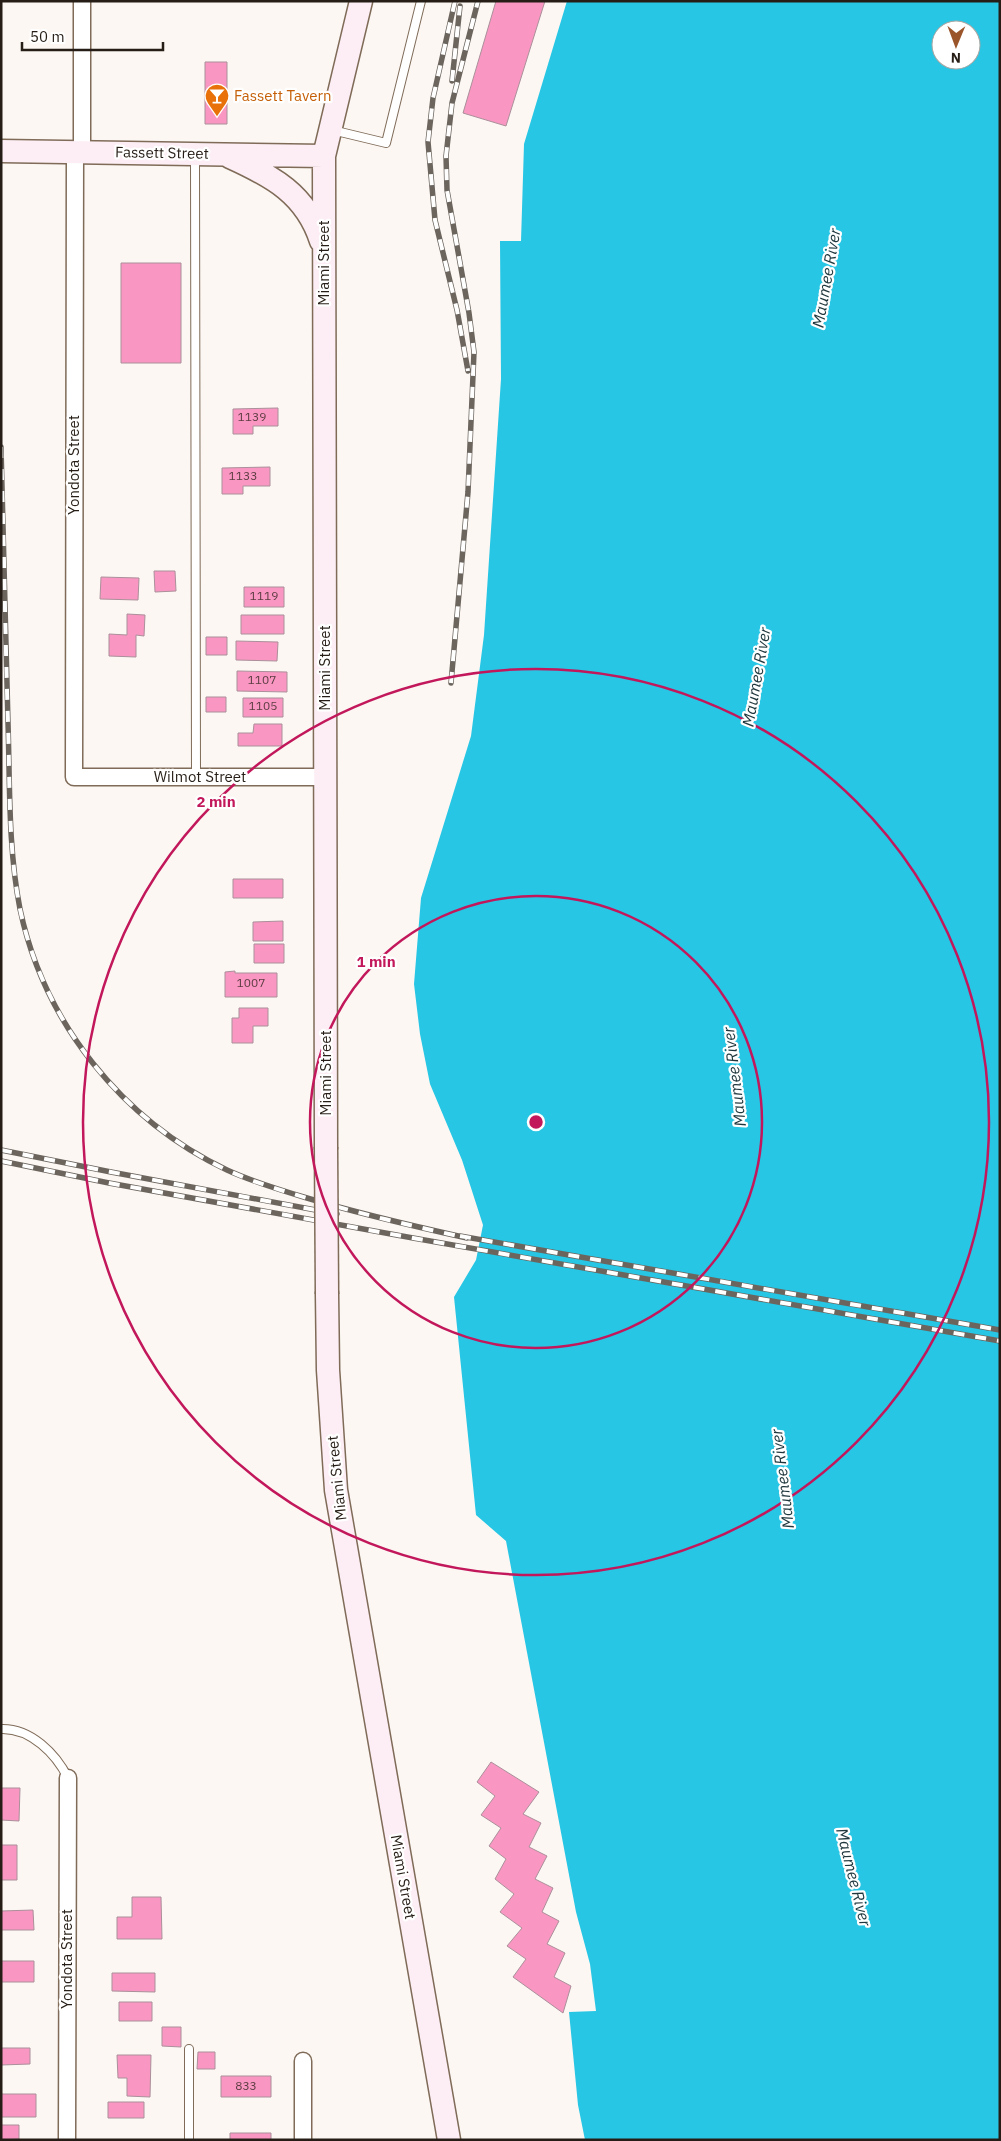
<svg xmlns="http://www.w3.org/2000/svg" width="1001" height="2141" font-family="'IBM Plex Sans',sans-serif">
  <rect width="100%" height="100%" fill="#fcf7f3"/>
  <path fill="#27c6e5" fill-rule="evenodd" d="M567 1H1000V2140H585L578 2105 569 2012 596 2011 590 1964 576 1912 506 1541 476 1515 454 1297 476 1260 483 1225 462 1160 430 1084 420 1034 414 984 421 898 471 736 484 635 501 379 500 241H521L524 144ZM941 30H971V60H941Z"/>
  <path fill="#f997c2" stroke="#ab8f9a" d="M496 1H545L506 126 463 113Z
    M205 62H227V124H205Z
    M121 263H181V363H121Z
    M278 408V426H253V434H233V409Z
    M270 467V486H243V494H222V468Z
    M154 571H175L176 591 155 592Z
    M101 577 139 578 138 600 100 599Z
    M244 587H284V607H244Z
    M127 614 145 615 144 636 136 635V657L109 656V634L127 635Z
    M241 615H284V634H241Z
    M206 637H227V655H206Z
    M236 641 278 642 277 661 236 660Z
    M237 671 287 672V692L237 691Z
    M206 697H226V712H206Z
    M243 698H283V717H243Z
    M254 724H282V746H238V733H253Z
    M233 879H283V898H233Z
    M283 921V941H253V922Z
    M254 944H284V963H254Z
    M235 971V973H277V997H225V972Z
    M239 1008H268V1026H253V1043H232V1018H239Z
    M491 1762 539 1792 523 1814 541 1823 529 1847 547 1856 535 1879 553 1888 542 1912 559 1921 547 1944 565 1953 554 1977 571 1986 563 2013 513 1977 526 1959 507 1946 522 1928 500 1912 514 1894 495 1879 506 1859 489 1846 501 1828 481 1815 495 1796 477 1782Z
    M1 1788H20L19 1821 1 1820Z
    M1 1845H17V1880H1Z
    M132 1897H161L162 1939H117V1917H132Z
    M33 1910 34 1930H1V1911Z
    M1 1961H34V1982H1Z
    M112 1973H155V1992L112 1991Z
    M119 2002H152V2021H119Z
    M162 2027H181V2047L162 2046Z
    M1 2048H30V2064L1 2065Z
    M198 2052H215V2069H197Z
    M117 2055H151L150 2097 127 2096V2078H118Z
    M221 2076H271V2097H221Z
    M1 2094H36V2117H1Z
    M108 2102H144V2118H108Z
    M1 2125H19V2139L1 2140Z
    M230 2133H271V2140H230Z"/>
  <g fill="none" stroke-linecap="round" stroke-linejoin="round">
    <defs>
      <path id="lane" d="M332 130 386 143 421 1
        M195 157 196 777
        M1 1729C31 1728 56 1754 68 1778
        M189 2049V2140"/>
      <path id="street" d="M75 152 74 777H325
        M82 152V1
        M67 2140 68 1778
        M303 2140V2061"/>
      <path id="secondary" d="M1 151 324 156
        M230 157C272 176 306 194 321 241
        M326 1147 324 156 361 1
        M327 1294 328 1370 336 1490 449 2140"/>
    </defs>
    <use href="#lane" stroke="#7f6b58" stroke-width="10"/>
    <use href="#street" stroke="#7f6b58" stroke-width="19"/>
    <use href="#secondary" stroke="#7f6b58" stroke-width="25"/>
    <use href="#lane" stroke="#fff" stroke-width="8"/>
    <use href="#street" stroke="#fff" stroke-width="16"/>
    <use href="#secondary" stroke="#fceef4" stroke-width="22"/>
    <defs>
      <path id="rail" d="M455 1 433 98 428 142 435 220 457 310 468 371
        M452 81 460 6
        M1 447C4 539 5 631 8 723 10 785 8 848 20 909 44 1023 122 1120 227 1170 253 1182 280 1190 307 1198 360 1214 413 1226 467 1238
        M451 683 468 492 474 352 469 313 447 190 446 156 452 103 478 1
        M1 1150 111 1172 337 1214
        M1 1161 109 1183 413 1238 1000 1341
        M460 1236 1000 1330"/>
    </defs>
    <use href="#rail" stroke="#6c655e" stroke-width="5.5"/>
    <use href="#rail" stroke="#fff" stroke-width="4" stroke-dasharray="11" stroke-linecap="butt"/>
    <defs>
      <path id="secondary-bridge" d="M326 1147 327 1294"/>
    </defs>
    <use href="#secondary-bridge" stroke="#7f6b58" stroke-width="25" stroke-linecap="butt"/>
    <use href="#secondary-bridge" stroke="#fceef4" stroke-width="22"/>
  </g>
  <g fill="none" stroke="#c2185b" stroke-width="2.5">
    <circle cx="536" cy="1122" r="226"/>
    <circle cx="536" cy="1122" r="453"/>
  </g>
  <defs>
    <symbol id="bar-pin" viewBox="-11 -11 22 30"><path d="M0 17L-7.5 6A9.5 9.5 0 1 1 7.5 6Z" fill="#e8710a" stroke="#fff"/><path d="M-6-5H6L.8 .8V4.5H3.5V6h-7V4.5H-.8V.8Z" fill="#fff"/></symbol>
  </defs>
  <g fill-rule="evenodd">
    <use href="#bar-pin" x="203" y="82" width="28" height="38"/>
  </g>
  <g text-anchor="middle" stroke-width="4.5" stroke-linejoin="round" paint-order="stroke">
    <g font-size="12" fill="#5b3c41">
      <text x="252" y="421">1139</text>
      <text x="243" y="480">1133</text>
      <text x="264" y="600">1119</text>
      <text x="262" y="684">1107</text>
      <text x="263" y="710">1105</text>
      <text x="251" y="987">1007</text>
      <text x="246" y="2090">833</text>
    </g>
    <g font-size="15" fill="#c56008" stroke="#fff" text-anchor="start">
      <text x="234" y="101">Fassett Tavern</text>
    </g>
    <g font-size="15" fill="#261e16" stroke="#fff">
      <text transform="translate(162 153) rotate(1)" y="5">Fassett Street</text>
      <text transform="translate(324 263) rotate(-90)" y="5">Miami Street</text>
      <text transform="translate(74 465) rotate(-90)" y="5">Yondota Street</text>
      <text transform="translate(325 668) rotate(-90)" y="5">Miami Street</text>
      <text x="200" y="782">Wilmot Street</text>
      <text transform="translate(326 1073) rotate(-90)" y="5">Miami Street</text>
      <text transform="translate(337 1478) rotate(-96)" y="5">Miami Street</text>
      <text transform="translate(403 1877) rotate(80)" y="5">Miami Street</text>
      <text transform="translate(67 1959) rotate(-90)" y="5">Yondota Street</text>
    </g>
    <g font-size="16" font-style="italic" fill="#1e363c" stroke="#fff">
      <text transform="translate(826 278) rotate(-80)" y="6">Maumee River</text>
      <text transform="translate(756 677) rotate(-80)" y="6">Maumee River</text>
      <text transform="translate(734 1077) rotate(-97)" y="6">Maumee River</text>
      <text transform="translate(782 1479) rotate(-97)" y="6">Maumee River</text>
      <text transform="translate(854 1877) rotate(76)" y="6">Maumee River</text>
    </g>
  </g>
  <circle cx="536" cy="1122" r="8" fill="#c2185b" stroke="#fff" stroke-width="2.5"/>
  <g font-size="15" text-anchor="middle" font-weight="bold" fill="#c2185b" stroke="#fff" stroke-width="4.5" stroke-linejoin="round" paint-order="stroke">
    <text x="216" y="807">2 min</text>
    <text x="376" y="967">1 min</text>
  </g>
  <rect width="1001" height="2141" fill="none" stroke="#261e16" stroke-width="5"/>
  <g transform="translate(956 45) rotate(181)"><circle r="24" fill="#ffffff" stroke="#a8a5a2"/>
  <path d="M0-4L9 19L0 12L-9 19Z" fill="#9b552b"/>
  <text y="-8" font-size="14" font-weight="bold" text-anchor="middle" fill="#261e16">N</text>
  </g>
  <path d="M22 42v8h141v-8" fill="none" stroke="#261e16" stroke-width="2.5"/>
  <text x="30" y="42" font-size="15" fill="#261e16" stroke="#ffffff" stroke-width="4" paint-order="stroke">50 m</text>
</svg>
